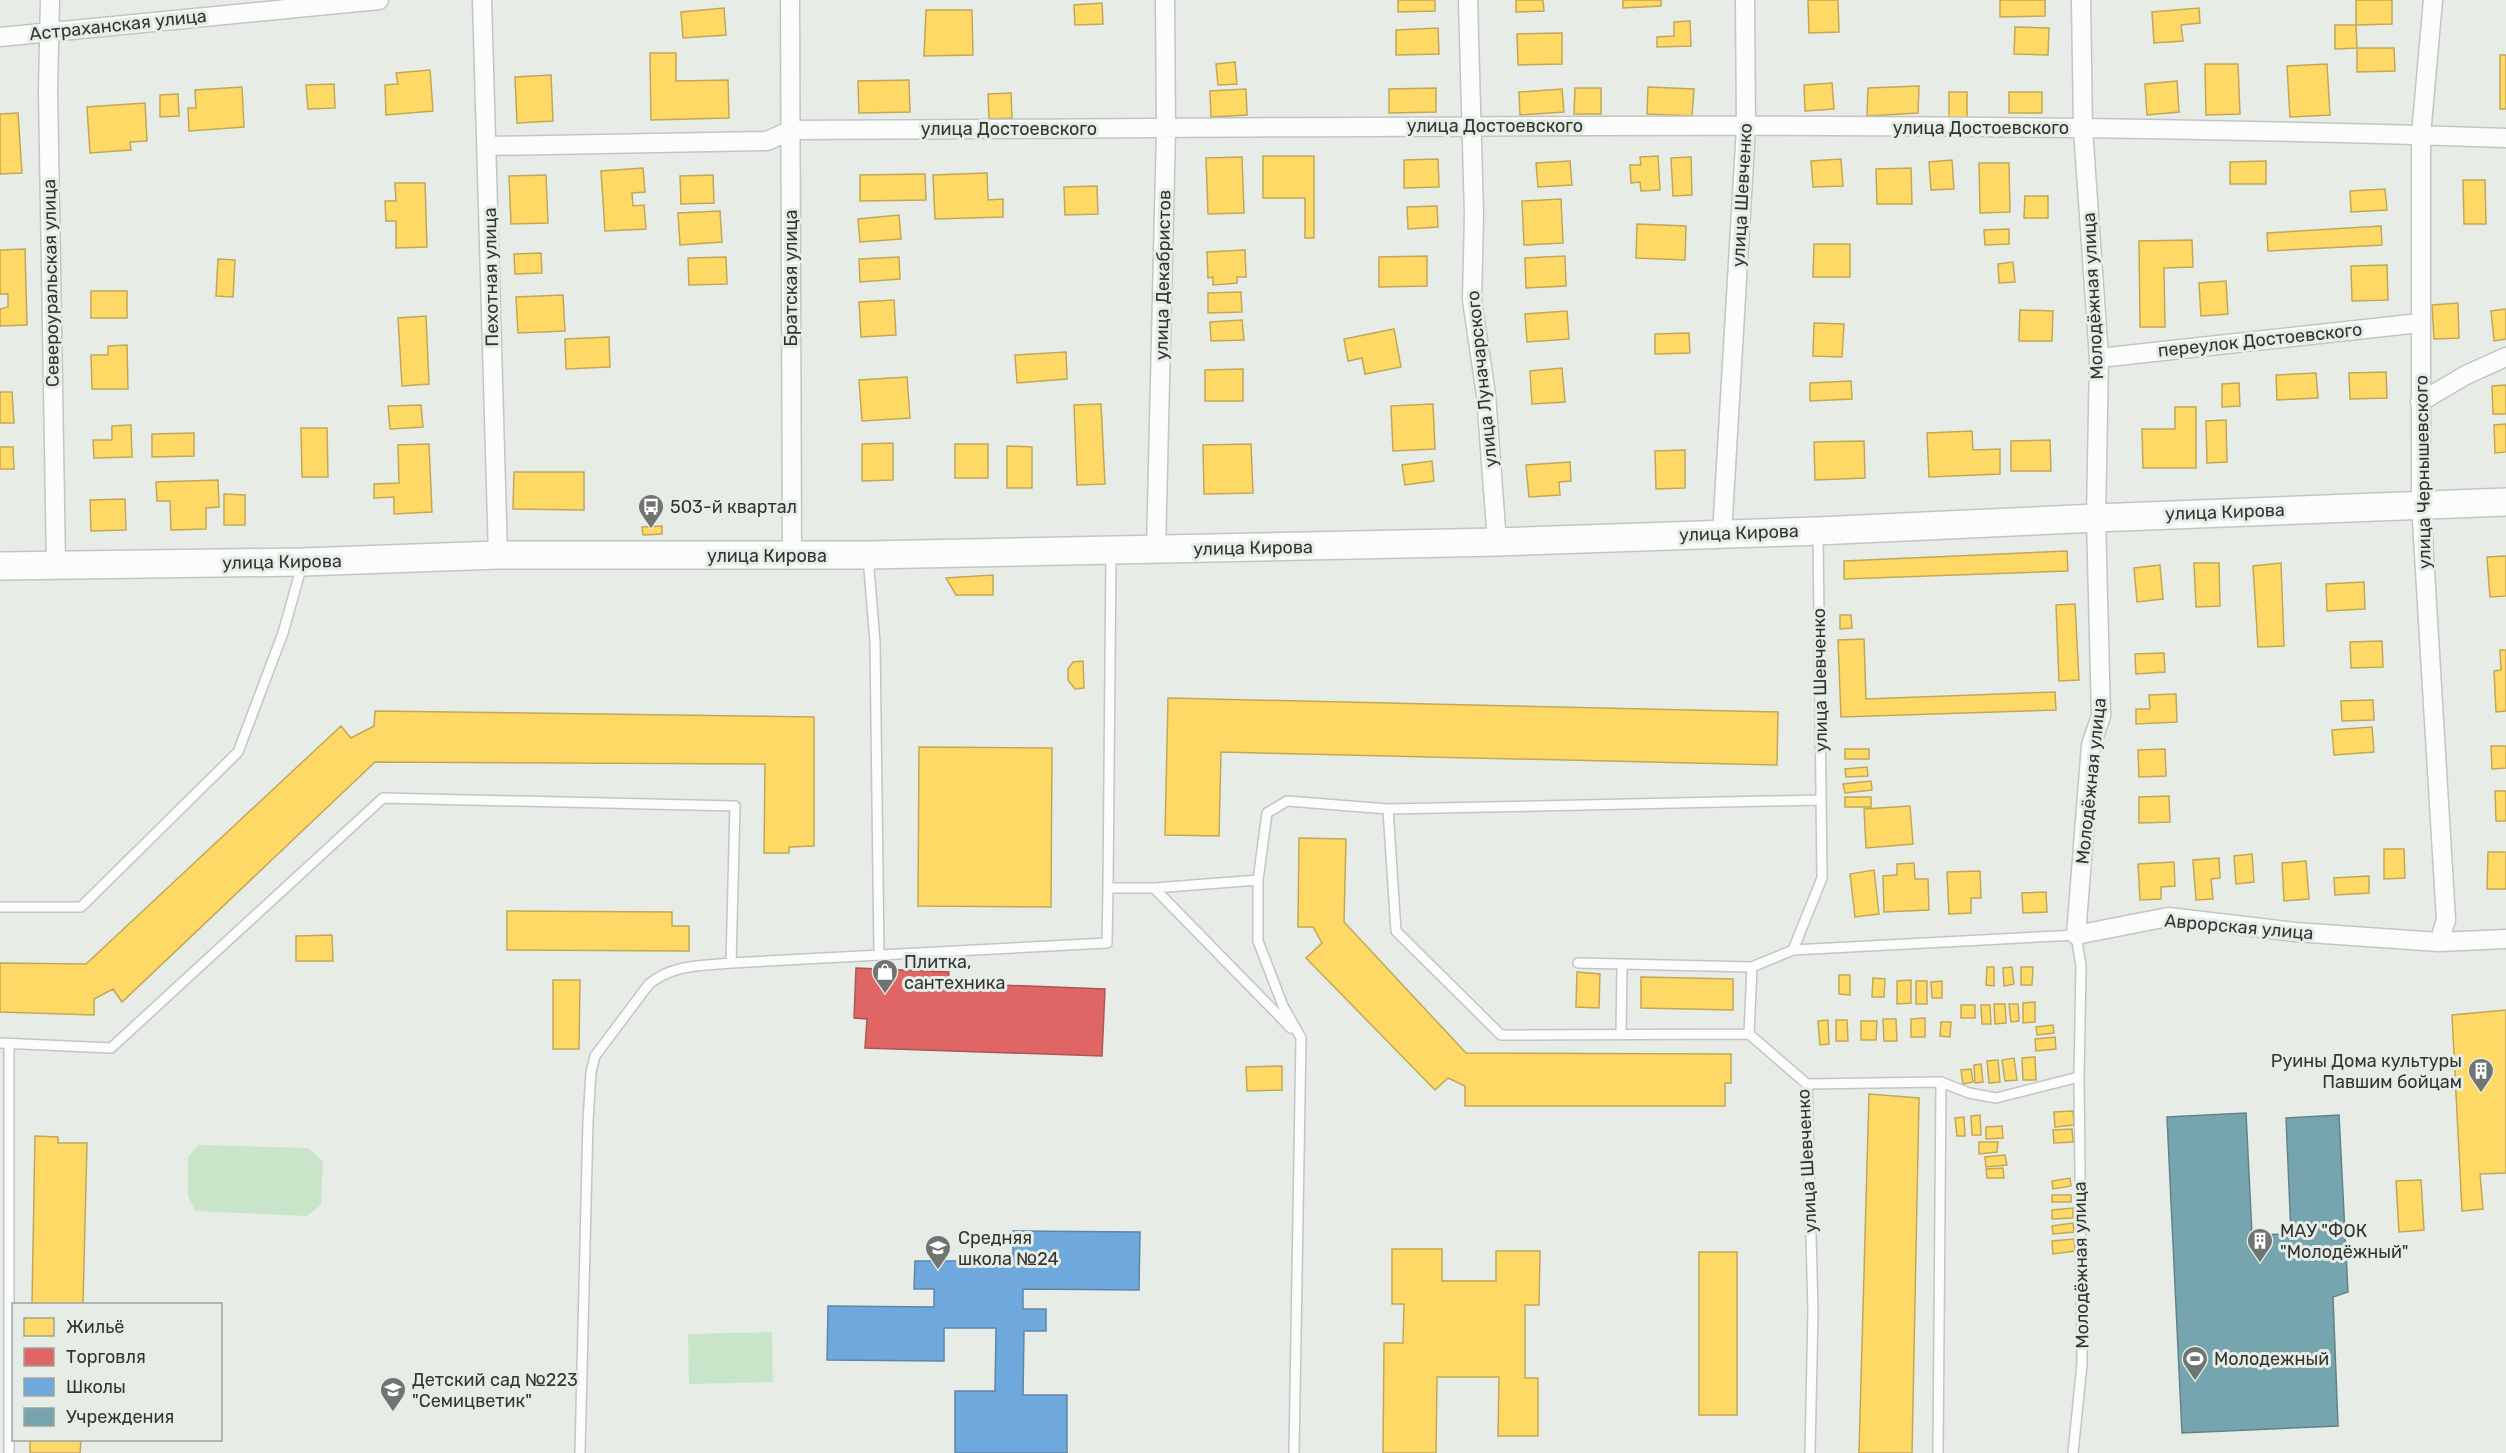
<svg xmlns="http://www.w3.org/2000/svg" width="2506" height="1453" font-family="Rubik,sans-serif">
  <rect width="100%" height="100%" fill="#e7ece7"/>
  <path fill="#c8e5ca" d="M199 1145 308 1148 323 1161 321 1205 307 1216 195 1211 188 1196V1157Z
    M772 1332 773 1382 689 1384 688 1334Z"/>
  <path fill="#ffd966" stroke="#c2a856" stroke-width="1.5" d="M1398 0H1435V11L1398 12Z
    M1516 0H1543L1544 11 1516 12Z
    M1623 0H1661V6L1623 8Z
    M1808 0H1838L1839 32 1809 33Z
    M2000 0H2045V16L2000 17Z
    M2356 0H2392V24L2356 25Z
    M1102 3 1103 24 1075 25 1074 5Z
    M724 8 726 35 683 38 681 12Z
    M2199 8 2200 23 2181 25 2183 41 2154 43 2152 12Z
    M926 10H972L973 55 924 56Z
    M1690 21 1691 46 1657 47V37L1674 36V22Z
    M2335 25H2356L2357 48 2335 49Z
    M2015 27 2049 28 2048 55 2014 54Z
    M1438 28 1439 54 1396 55V30Z
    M1562 33V64L1518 65 1517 34Z
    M2357 48H2394L2395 71 2357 72Z
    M650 53H676V81L728 80 729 118 651 120Z
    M2500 55H2506V109H2500Z
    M1235 62 1237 84 1218 85 1216 64Z
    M2205 64H2238L2240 114 2206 115Z
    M2327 64 2330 115 2290 117 2287 66Z
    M430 70 433 111 386 115 385 85 398 84 396 73Z
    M551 75 553 121 517 123 515 77Z
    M909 80 910 112 859 113 858 81Z
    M2177 81 2179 112 2147 115 2145 84Z
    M1832 83 1834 109 1805 111 1804 85Z
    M334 84 335 108 308 109 306 85Z
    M1919 86 1918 113 1867 116 1868 88Z
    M242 87 244 127 189 131 188 108H196L195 90Z
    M1648 87 1694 89 1692 116 1647 114Z
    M1436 88V112L1389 113V89Z
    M1575 88H1601V114H1574Z
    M1246 89 1247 115 1211 117 1210 91Z
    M1562 89 1564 112 1520 115 1519 92Z
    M1949 92H1967V119H1949Z
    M2009 92H2042V113H2009Z
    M1011 93 1012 118 989 119 988 94Z
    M178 94 179 116 160 117V95Z
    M145 103 147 141 130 142 131 150 90 153 87 107Z
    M18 113 22 173 0 174V114Z
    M1263 156H1314V238H1305V198H1263Z
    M1658 156 1660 190 1641 191 1640 182 1631 183 1630 165H1641L1640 157Z
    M1242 157 1244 213 1208 214 1206 158Z
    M1691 157 1692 195 1673 196 1671 158Z
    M1438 159 1439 187 1404 188V160Z
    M1841 159 1843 186 1813 187 1811 161Z
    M1952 160 1954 189 1931 190 1929 162Z
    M1570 161 1572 185 1538 187 1536 163Z
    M2266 161V184H2230V162Z
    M1979 163H2009L2010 212 1980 213Z
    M643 168 645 192 632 193 633 206 644 205 646 229 605 231 601 171Z
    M1911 168 1912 204H1877L1876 169Z
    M987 173 988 200 1003 199V217L935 219 933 175Z
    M925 174 926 200 860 201V175Z
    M546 175 548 223 511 224 509 176Z
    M713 175 714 203 681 204 680 176Z
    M2463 180H2485L2486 224H2464Z
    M395 183H425L427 247 396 248V221H386L385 201H396Z
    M1097 186 1098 214 1065 215 1064 187Z
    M2385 189 2387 210 2351 212 2350 191Z
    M2025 196H2048V218H2024Z
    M1561 199 1563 243 1524 245 1522 201Z
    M1437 206 1438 227 1408 229 1407 207Z
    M720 211 722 242 680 245 678 213Z
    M899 215 901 239 860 242 858 219Z
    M1637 224 1686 226 1685 260 1636 258Z
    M2381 226 2382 245 2268 251 2267 233Z
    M2009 229V244L1985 245 1984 230Z
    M2192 240 2193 267 2164 268 2165 327H2140L2139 241Z
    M1814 244H1850V277H1813Z
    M25 249 27 325 0 326V309L8 307V294H0V250Z
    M1245 250 1246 277H1237V283L1213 285V277L1208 278 1207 252Z
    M541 253 542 273 515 274 514 254Z
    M1427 256V286L1379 287V257Z
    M1565 256 1566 286 1526 288 1525 258Z
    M726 257 727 284 689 285 688 258Z
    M899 257 900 279 860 282 859 259Z
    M218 259 235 260 233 297 216 296Z
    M2013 262 2015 282 1999 283 1998 264Z
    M2387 265 2388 300 2352 301 2351 266Z
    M2226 281 2228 314 2201 316 2199 283Z
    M91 291H127V318H91Z
    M1241 292 1242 312 1208 313V293Z
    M563 295 565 331 518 333 516 297Z
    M894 300 896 335 861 337 859 302Z
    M2458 303 2459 338 2434 339 2432 305Z
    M2506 309V339L2494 341 2491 311Z
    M2020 310 2053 311 2052 341H2019Z
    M1567 311 1569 339 1527 342 1525 314Z
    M426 316 429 384 402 386 398 318Z
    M1242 320 1244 340 1211 341 1210 322Z
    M1814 323 1844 324 1842 357 1813 356Z
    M1394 329 1401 367 1365 374 1362 358 1348 361 1344 339Z
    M1689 333 1690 353 1655 354V334Z
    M609 337 610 367 566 369 565 339Z
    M127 345 128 389H92L91 355H108V346Z
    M1066 352 1067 379 1017 383 1015 355Z
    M1562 368 1565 402 1532 404 1530 371Z
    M1243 369V401H1205V370Z
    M2386 372 2387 398 2350 399 2349 373Z
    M2316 373 2318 398 2277 400 2276 375Z
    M907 377 910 418 862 421 859 380Z
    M1851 381 1852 399 1810 401V383Z
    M2239 383 2240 406 2222 407V384Z
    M2506 385V414H2493L2492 386Z
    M0 392H12L14 423H0Z
    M1101 404 1105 484 1077 485 1074 405Z
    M1433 404 1435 449 1393 451 1391 406Z
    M421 405 423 427 390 429 388 406Z
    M2175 407H2196V468H2143L2142 429H2175Z
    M2226 420 2227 462 2207 463 2206 421Z
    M2506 424V452L2495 453 2494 425Z
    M131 425 132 457 94 458 93 440H112V426Z
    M301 428H327L328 477H302Z
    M1972 431 1973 450 2000 449V474L1929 477 1927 433Z
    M194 433V456L152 457V434Z
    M2050 440 2051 471H2011V441Z
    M1864 441 1865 478 1815 480 1814 442Z
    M893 443V480L862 481V444Z
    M429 444 432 512 394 514V497L374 498V484L399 483 398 445Z
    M955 444H988V478H955Z
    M1251 444 1253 493 1204 494 1203 445Z
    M1007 446 1032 447V488H1007Z
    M0 447H13L14 469H0Z
    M1685 450V488L1656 489 1655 451Z
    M1432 461 1434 481 1405 485 1402 465Z
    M1570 462 1571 481 1559 482 1560 495 1529 497 1526 465Z
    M514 472H584V510L513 509Z
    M218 480 219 507 206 508V529L171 530 170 501H157L156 482Z
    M224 494 245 495V525H224Z
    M125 499 126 530 91 531 90 500Z
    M662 526V534L643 535 642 527Z
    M2067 551 2068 571 1844 579V561Z
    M2506 556V596L2490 597 2487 557Z
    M2194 563H2219L2220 606 2196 607Z
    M2281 563 2284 646 2258 647 2253 566Z
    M2160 565 2163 599 2137 602 2134 568Z
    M993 575V595H956L946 578Z
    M2364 582 2365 609 2327 611 2326 584Z
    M2075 604 2079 680 2059 681 2056 605Z
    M1840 615H1851L1852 628 1840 629Z
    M1864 639 1866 699 2055 692 2056 710 1841 717 1838 640Z
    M2382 641 2383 667 2351 668 2350 642Z
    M2500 650H2506V711L2496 712 2494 671 2501 670Z
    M2164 653 2165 672 2136 674 2135 654Z
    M1083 661 1084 688 1075 689 1068 680V669L1073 662Z
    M2176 694 2177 722 2136 724V709H2150L2149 695Z
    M1168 698 1778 712 1777 765 1221 752 1219 836 1165 835Z
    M2373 700 2374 720 2342 721 2341 701Z
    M375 711 814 717V846L789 847V853H764L765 764 375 762 122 1002 113 989 94 999V1015L0 1012V963L86 964 341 726 351 738 374 726Z
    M2372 727 2374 752 2334 755 2332 730Z
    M2491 746H2506V768L2492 769Z
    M919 747 1052 748 1051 907 918 906Z
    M1845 749H1869V759H1845Z
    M2165 749 2166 776 2139 777 2138 750Z
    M1867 767 1868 776 1846 777 1845 769Z
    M1871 781 1872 790 1845 793 1843 784Z
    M2495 791H2506V821H2496Z
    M2169 796 2170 822 2139 823V797Z
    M1845 797H1871V807H1845Z
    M1910 806 1913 844 1866 848 1864 809Z
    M1299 838 1346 839 1344 922 1466 1053 1731 1054V1083H1725V1106H1465V1086L1448 1078 1435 1090 1306 958 1322 943 1313 927H1298Z
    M2384 849H2404L2405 878 2384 879Z
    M2488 852H2506V889H2487Z
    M2252 854 2254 882 2236 884 2234 856Z
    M2219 858 2220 878 2211 879 2213 899 2196 900 2193 860Z
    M2306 861 2309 899 2284 901 2282 863Z
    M2174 862 2175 886 2161 887V899L2140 900 2138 864Z
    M1914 863 1915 879H1928L1929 910 1884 912 1883 876 1897 875V864Z
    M1874 870 1879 914 1855 917 1850 874Z
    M1980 871 1981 898H1971V913L1949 914 1947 872Z
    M2369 876V893L2335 895 2334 878Z
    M2046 892 2047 912 2023 913 2022 893Z
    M507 911 672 912V926H689V951L507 950Z
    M332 935 333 961H296V936Z
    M1987 967H1994V986L1986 985Z
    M2012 967 2014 984 2004 986 2003 968Z
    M2021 967H2033L2032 985H2021Z
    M1577 972 1600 974 1599 1008 1576 1007Z
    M1839 975H1850V995L1839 994Z
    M1641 977 1733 979V1010L1641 1008Z
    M1873 978 1885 979 1884 997H1872Z
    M553 980H580L579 1049H553Z
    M1911 980V1003L1897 1004V981Z
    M1916 981H1927V1004H1916Z
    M1942 981V998H1932L1931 982Z
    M2035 1002V1022L2023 1023V1003Z
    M1994 1004H2005L2006 1023 1995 1024Z
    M2009 1004H2018L2019 1021 2011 1022Z
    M1961 1005H1975V1018H1961Z
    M1981 1005H1990L1991 1024H1982Z
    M2506 1010V1173L2480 1174 2483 1209 2462 1211 2452 1015Z
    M1925 1018V1037H1911V1019Z
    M1883 1019H1896L1897 1041H1884Z
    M1828 1020 1829 1044 1820 1045 1818 1021Z
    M1836 1020H1847L1848 1041H1836Z
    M1861 1021H1877L1876 1040H1861Z
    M1941 1022H1951L1950 1037 1940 1036Z
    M2053 1025 2054 1033 2037 1035 2036 1027Z
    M2055 1037 2056 1049 2036 1051 2035 1039Z
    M2035 1057 2036 1080H2023L2022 1058Z
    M2014 1058 2017 1080 2005 1081 2002 1060Z
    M1998 1060 2000 1082 1989 1083 1987 1061Z
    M1981 1064 1983 1082 1975 1083 1974 1065Z
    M1282 1066V1090L1247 1091 1246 1067Z
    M1971 1069 1973 1082 1963 1084 1961 1070Z
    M1869 1094 1919 1098 1912 1453H1859Z
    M2073 1111 2074 1125 2055 1127 2054 1112Z
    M1980 1115 1981 1135H1972L1971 1116Z
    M1964 1117 1965 1136H1957L1955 1118Z
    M2002 1126 2003 1138 1986 1139V1127Z
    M2072 1129 2073 1142 2054 1143 2053 1130Z
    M35 1136 58 1137V1143H87L83 1304H32Z
    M1979 1142H1998L1997 1152 1979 1154Z
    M2005 1155 2007 1165 1986 1167 1985 1157Z
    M2003 1168 2004 1178H1987L1986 1169Z
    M2070 1178 2071 1186 2053 1189 2052 1181Z
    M2421 1180 2424 1230 2399 1232 2396 1181Z
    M2052 1195H2071V1202H2052Z
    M2073 1208V1218L2052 1219V1210Z
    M2073 1223 2074 1232 2053 1234 2052 1226Z
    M2074 1239 2075 1251 2053 1254 2052 1241Z
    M1392 1249H1442V1281H1496V1251H1540L1539 1305H1525V1378H1538V1436H1498L1499 1377H1437L1436 1453H1383L1384 1343H1403L1404 1304H1392Z
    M1699 1252H1737V1415H1699Z
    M30 1440H81L80 1453H30Z"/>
  <path fill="#e06666" stroke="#ac5756" stroke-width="1.5" d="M856 968 949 972 948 983 1105 989 1102 1056 865 1048 867 1019 854 1018Z"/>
  <path fill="#6fa8dc" stroke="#5d86a9" stroke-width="1.5" d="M1013 1231 1140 1232 1139 1290 1023 1289V1309H1046V1331H1024L1023 1395H1067V1453H955V1391H995L996 1328H944V1361L827 1360 828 1306 934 1307V1289H914L915 1261H1013Z"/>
  <path fill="#76a5af" stroke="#62838a" stroke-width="1.5" d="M2246 1113 2252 1235 2291 1234 2286 1118 2339 1115 2348 1292 2333 1297 2338 1426 2182 1433 2167 1117Z"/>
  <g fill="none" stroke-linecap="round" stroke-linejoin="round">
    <defs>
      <path id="lane" d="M1111 553 1108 888H1154L1258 880
        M868 557 875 642 879 954
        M1388 809 1396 931 1501 1035 1749 1034
        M1154 888 1291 1028
        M0 907H81L238 752 283 633 302 565
        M1793 950 2076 935 2081 966 2079 1077 2082 1364 2073 1453
        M1578 963 1622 964
        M1621 1034 1622 964 1752 967
        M0 1043 111 1048 383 798 735 806 731 963 1107 943 1108 888
        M9 1044V1453
        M1941 1082 1969 1093 1996 1098 2079 1077
        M1807 1084 1941 1082 1938 1453
        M580 1453 588 1121 591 1072 595 1056 649 984C674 964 700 966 731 963
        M1294 1453 1301 1038 1283 1006 1258 941V880L1267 813 1287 801 1388 809 1821 800
        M1810 1453 1813 1311 1807 1084 1749 1034 1752 967 1793 950 1822 878 1818 534"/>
      <path id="street" d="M50 0 48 90 56 565
        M482 0 498 555
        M790 0 792 556
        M1468 0 1474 215 1472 300 1486 395 1497 542
        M2081 0 2083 129 2099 358 2096 518 2101 716 2091 745 2076 935 2168 917 2295 932 2439 942 2506 939
        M2433 0 2421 135V504L2446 920 2439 942
        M0 37 379 0
        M488 146 767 141 791 130C1362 128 1935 118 2506 138
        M2099 358 2420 323
        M2420 402 2466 375 2506 357
        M1722 534 1746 127 1745 0
        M1156 550 1166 129 1165 0"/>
      <path id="secondary" d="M0 566 303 562 498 555H868L1497 542 1818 531 2096 518 2506 502"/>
    </defs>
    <use href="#lane" stroke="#c2c6c2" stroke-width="12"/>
    <use href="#street" stroke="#c2c6c2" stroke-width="21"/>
    <use href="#secondary" stroke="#c2c6c2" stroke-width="30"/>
    <use href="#lane" stroke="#fbfcfb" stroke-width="9"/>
    <use href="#street" stroke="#fbfcfb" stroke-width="18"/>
    <use href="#secondary" stroke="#fbfcfb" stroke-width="27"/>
  </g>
  <defs>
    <symbol id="bus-pin" viewBox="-11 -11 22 30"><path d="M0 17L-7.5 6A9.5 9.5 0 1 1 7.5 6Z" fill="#717571" stroke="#e6ede6"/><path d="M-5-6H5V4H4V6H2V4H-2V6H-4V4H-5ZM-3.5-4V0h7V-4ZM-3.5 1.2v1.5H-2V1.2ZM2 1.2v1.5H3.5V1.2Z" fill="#fff"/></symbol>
    <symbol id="shop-pin" viewBox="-11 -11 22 30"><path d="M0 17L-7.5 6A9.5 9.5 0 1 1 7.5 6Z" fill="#717571" stroke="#e6ede6"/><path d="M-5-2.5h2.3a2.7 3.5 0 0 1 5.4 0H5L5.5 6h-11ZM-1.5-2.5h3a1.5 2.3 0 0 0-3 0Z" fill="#fff"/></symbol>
    <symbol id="building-pin" viewBox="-11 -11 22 30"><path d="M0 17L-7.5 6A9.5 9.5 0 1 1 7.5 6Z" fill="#717571" stroke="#e6ede6"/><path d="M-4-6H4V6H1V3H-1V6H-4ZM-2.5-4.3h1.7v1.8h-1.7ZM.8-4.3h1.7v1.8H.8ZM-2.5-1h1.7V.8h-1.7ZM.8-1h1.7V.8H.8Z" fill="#fff"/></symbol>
    <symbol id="school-pin" viewBox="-11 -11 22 30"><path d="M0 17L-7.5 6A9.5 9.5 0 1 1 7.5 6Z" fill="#717571" stroke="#e6ede6"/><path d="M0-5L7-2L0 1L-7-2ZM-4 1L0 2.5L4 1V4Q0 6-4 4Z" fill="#fff"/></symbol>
    <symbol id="stadium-pin" viewBox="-11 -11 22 30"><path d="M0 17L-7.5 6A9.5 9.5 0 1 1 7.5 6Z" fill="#717571" stroke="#e6ede6"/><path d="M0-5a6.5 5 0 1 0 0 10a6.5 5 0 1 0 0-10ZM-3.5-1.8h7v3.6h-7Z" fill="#fff"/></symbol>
  </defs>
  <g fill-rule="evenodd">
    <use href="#bus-pin" x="636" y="492" width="30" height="40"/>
    <use href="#shop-pin" x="870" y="957" width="30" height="40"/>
    <use href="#building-pin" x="2466" y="1056" width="30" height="40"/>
    <use href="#building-pin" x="2245" y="1226" width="30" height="40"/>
    <use href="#school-pin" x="923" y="1233" width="30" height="40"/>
    <use href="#stadium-pin" x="2180" y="1344" width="30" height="40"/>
    <use href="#school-pin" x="378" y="1375" width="30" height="40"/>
  </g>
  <g text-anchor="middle" stroke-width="6" stroke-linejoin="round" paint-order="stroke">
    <g font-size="18" fill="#323532" stroke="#e6ede6">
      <text transform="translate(118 25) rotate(-6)" y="6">Астраханская улица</text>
      <text x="1495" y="132">улица Достоевского</text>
      <text x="1981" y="134">улица Достоевского</text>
      <text x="1009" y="135">улица Достоевского</text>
      <text transform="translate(1742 195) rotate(-87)" y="6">улица Шевченко</text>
      <text transform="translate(1163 275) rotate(-89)" y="6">улица Декабристов</text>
      <text transform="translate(491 277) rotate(-91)" y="6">Пехотная улица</text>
      <text transform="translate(791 278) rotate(-90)" y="6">Братская улица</text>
      <text transform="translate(51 283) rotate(-91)" y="6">Североуральская улица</text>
      <text transform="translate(2093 296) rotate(-93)" y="6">Молодёжная улица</text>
      <text transform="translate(2260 340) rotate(-6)" y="6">переулок Достоевского</text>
      <text transform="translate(1482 379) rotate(-96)" y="6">улица Луначарского</text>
      <text transform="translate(2423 472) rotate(-91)" y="6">улица Чернышевского</text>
      <text transform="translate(2225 512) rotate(-2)" y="6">улица Кирова</text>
      <text transform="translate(1739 533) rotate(-2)" y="6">улица Кирова</text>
      <text transform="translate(1253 548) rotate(-1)" y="6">улица Кирова</text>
      <text x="767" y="562">улица Кирова</text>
      <text transform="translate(282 562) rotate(-1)" y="6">улица Кирова</text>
      <text transform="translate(1820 680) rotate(-91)" y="6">улица Шевченко</text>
      <text transform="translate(2091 781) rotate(-84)" y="6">Молодёжная улица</text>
      <text transform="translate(2239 927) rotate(5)" y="6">Аврорская улица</text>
      <text transform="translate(1807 1161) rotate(-93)" y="6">улица Шевченко</text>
      <text transform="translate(2081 1265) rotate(-91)" y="6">Молодёжная улица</text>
    </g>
    <g font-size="18" fill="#323532" stroke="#e6ede6" text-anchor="start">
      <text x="670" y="513">503-й квартал</text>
      <text x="904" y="968">Плитка,<tspan x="904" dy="21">сантехника</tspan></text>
      <text x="2462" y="1067" text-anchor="end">Руины Дома культуры<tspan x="2462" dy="21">Павшим бойцам</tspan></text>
      <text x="2280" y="1237">МАУ "ФОК<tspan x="2280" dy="21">"Молодёжный"</tspan></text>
      <text x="958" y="1244">Средняя<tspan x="958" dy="21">школа №24</tspan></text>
      <text x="2214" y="1365">Молодежный</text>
      <text x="412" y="1386">Детский сад №223<tspan x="412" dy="21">"Семицветик"</tspan></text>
    </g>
  </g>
  <rect x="12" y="1303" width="210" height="138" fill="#e6ede6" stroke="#9ea39e" stroke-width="1.5"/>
  <rect x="24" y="1318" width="30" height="18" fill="#ffd966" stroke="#9ea39e" stroke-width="1.5"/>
  <text x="66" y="1333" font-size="18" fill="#323532">Жильё</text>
  <rect x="24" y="1348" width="30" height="18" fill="#e06666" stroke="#9ea39e" stroke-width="1.5"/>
  <text x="66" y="1363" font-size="18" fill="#323532">Торговля</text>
  <rect x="24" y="1378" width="30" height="18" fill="#6fa8dc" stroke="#9ea39e" stroke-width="1.5"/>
  <text x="66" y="1393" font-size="18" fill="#323532">Школы</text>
  <rect x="24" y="1408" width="30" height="18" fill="#76a5af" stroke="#9ea39e" stroke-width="1.5"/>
  <text x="66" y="1423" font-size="18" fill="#323532">Учреждения</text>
</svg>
